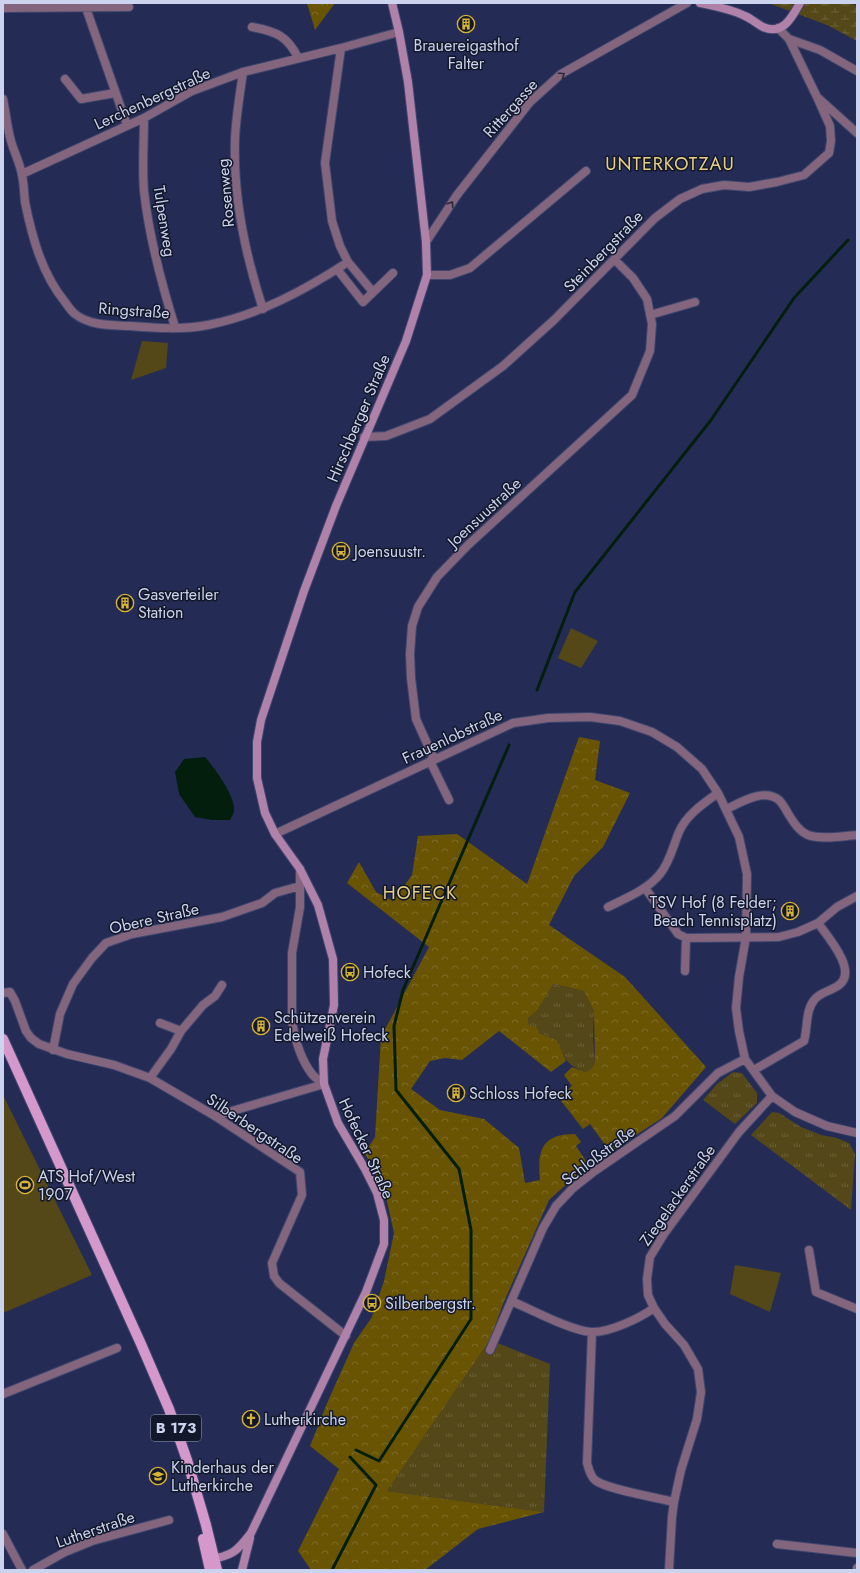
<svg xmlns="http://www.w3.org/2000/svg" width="860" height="1573" font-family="Jost,sans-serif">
  <defs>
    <pattern id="grass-tufts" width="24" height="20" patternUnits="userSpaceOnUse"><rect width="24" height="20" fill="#544718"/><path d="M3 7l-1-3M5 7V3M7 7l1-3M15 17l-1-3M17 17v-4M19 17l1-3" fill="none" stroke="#6b613a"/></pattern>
    <pattern id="forest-crowns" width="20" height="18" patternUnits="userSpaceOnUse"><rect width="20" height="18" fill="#695403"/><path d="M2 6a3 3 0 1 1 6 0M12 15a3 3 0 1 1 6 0" fill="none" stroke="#7d6c28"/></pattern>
    <pattern id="wetland-marsh" width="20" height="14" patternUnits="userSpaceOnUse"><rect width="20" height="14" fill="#544718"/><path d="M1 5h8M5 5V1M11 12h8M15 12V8" fill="none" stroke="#6b613a"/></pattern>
  </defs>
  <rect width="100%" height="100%" fill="#242c56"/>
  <path fill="url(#grass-tufts)" d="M552 984 584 991 594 1011 593 1038 595 1063 591 1069 585 1072C565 1064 565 1059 557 1040L539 1033 529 1027 528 1018 537 1011Z
    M733 1072 742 1073 757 1093V1103L735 1124 703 1100 717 1084Z
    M772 1112 779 1113 801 1127 821 1135 837 1138 849 1143 855 1154 851 1210 751 1135Z
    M490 1340 550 1364 544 1512 387 1491Z"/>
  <path fill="url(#forest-crowns)" d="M307 3H335L315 30Z
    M579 737 600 741 595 780 630 793 603 847 574 876 549 925 625 977 706 1067 662 1118 613 1150 606 1146 590 1124 583 1129 558 1097 572 1086 564 1075 572 1067 585 1072 591 1069 595 1063 594 1011 584 991 553 984 537 1011 528 1018 529 1026H536L539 1033 557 1040 566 1061 551 1072 499 1031 462 1060 445 1058 430 1061 411 1089 440 1110 484 1119 519 1148 525 1183 540 1180C537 1150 542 1134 575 1134L581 1142 576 1146 586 1161 591 1164 579 1173 549 1200 503 1304 490 1340 387 1491 544 1512 478 1529 425 1570H311L298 1551 339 1469 310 1446 328 1401 354 1343 372 1317 384 1281 394 1233 386 1197 365 1153 375 1137 381 1037 429 947 347 883 359 862 376 892 393 901 412 875 418 836 457 834 527 884Z"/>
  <path fill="url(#wetland-marsh)" d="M768 3H850L857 6V41L827 25Z"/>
  <path fill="#544718" d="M142 341 168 343 166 368 131 380Z
    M571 628 598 641 581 668 558 658Z
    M3 1095 92 1275 3 1313Z
    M735 1265 781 1273 770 1312 730 1294Z"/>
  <path fill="#041e0d" d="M205 757C214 767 236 797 234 811 234 814 231 817 230 820H212L195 817 179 794 175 772 184 759Z"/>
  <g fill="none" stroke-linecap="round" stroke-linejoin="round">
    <path stroke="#041e0d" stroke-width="3" d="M537 690 575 592 711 420 794 298 848 240
      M356 1450 379 1461 471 1319V1230L459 1169 396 1090 394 1026 403 990 509 745
      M332 1570 376 1485 350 1457"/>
    <defs>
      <path id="street" d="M87 3 86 8 127 125
        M3 8 129 7
        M252 27C275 31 288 36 298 58
        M778 28 789 39 817 97 857 133
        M789 39 820 50 857 71
        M341 48 325 163 332 221 340 246 348 262 373 292
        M243 72C240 94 236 116 235 139 233 197 245 254 263 309
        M65 79 81 99 115 93
        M3 99C6 113 7 127 11 141 14 152 20 163 22 175 24 184 24 193 25 202 32 237 42 274 65 302 68 306 71 311 75 314 90 326 112 325 130 326 155 328 183 330 208 325 259 315 305 290 348 262
        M144 118C144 142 142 167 144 191 149 237 161 282 175 327
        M22 174 144 118 192 91 243 72 341 48 399 32
        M426 242 457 195 530 102 561 74 687 3
        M337 269 363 302 393 273
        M427 275H450L470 268 586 171
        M650 315 695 302
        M364 437 386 436 430 419 503 366 554 320 655 218 680 199 702 189 724 185 749 187 777 182 804 175 829 153 831 141 830 126 817 97
        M434 759 416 719 411 678 410 654 412 626 418 607 437 577 468 545 632 395 650 351 652 324 647 299 633 278 615 260
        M430 761 449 800
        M727 809C741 802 764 788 779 800 783 804 786 810 789 815 794 823 799 831 808 835 821 840 843 836 857 835
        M275 834 513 723 548 718 590 717 620 721 652 732 677 747 702 769 718 793 739 837 747 874 746 937 739 977 736 1008 739 1031 745 1059 772 1096 795 1112 827 1126 857 1133
        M300 869V907L292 953V1022C295 1039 301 1060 312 1074 315 1078 320 1081 324 1084
        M645 888 678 934 686 938 779 937 798 932 818 923 837 907 857 896
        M608 907C626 898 647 890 660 874 670 862 673 846 679 832 686 815 704 803 718 793
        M685 971 686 938
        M3 993 10 992 15 1001 26 1031 31 1038 39 1044 67 1054 114 1065 150 1078 215 1116 300 1172 302 1195 272 1263 274 1276 279 1283 346 1336
        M160 1023 181 1031
        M53 1050 60 1014 73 984 92 958 106 943 132 934 222 917 262 903 275 893 300 886
        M754 1070 804 1041C808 1028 805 1010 815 999 821 992 831 991 839 985 858 971 828 937 818 923
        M150 1078 171 1049 181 1031 203 1005 215 996 222 985
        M215 1116 324 1084
        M809 1250 816 1292 857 1309
        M511 1301C533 1310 569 1330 591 1332 609 1333 640 1318 654 1308
        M592 1332 587 1463C589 1469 590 1476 595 1480 605 1489 659 1498 674 1502
        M490 1350 543 1228 556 1206 573 1188 592 1173 675 1116 718 1073 745 1059
        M3 1394 117 1348
        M3 1534 22 1570
        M777 1544 857 1553
        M33 1570 65 1552 92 1541 169 1520
        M669 1570 672 1517 674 1502 681 1470 697 1419 701 1392 698 1369 684 1345 665 1324 654 1308 648 1295 647 1279 650 1257 664 1234 739 1132 772 1096
        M857 1570V1568"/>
      <path id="secondary" d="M700 3C715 6 731 9 745 16 752 19 757 24 763 27 783 36 792 17 800 3
        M209 1560C232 1555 236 1553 251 1533L366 1292 384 1244V1220L377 1193 365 1169 338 1123 324 1084 323 1059 334 1005 333 959 318 905 300 869 275 834 265 813 257 778V742L261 720 304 591 336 506 406 341 427 275 426 242 408 82 399 32 392 3
        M242 1570 250 1538"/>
      <path id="primary" d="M3 1039 141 1344 169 1409 187 1460 206 1525 217 1570
        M203 1539 210 1570"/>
    </defs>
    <use href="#street" stroke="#3f476e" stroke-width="10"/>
    <use href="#secondary" stroke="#3f476e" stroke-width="10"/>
    <use href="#primary" stroke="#3f476e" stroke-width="12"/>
    <use href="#street" stroke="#83657d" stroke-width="8"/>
    <use href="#secondary" stroke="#b182a9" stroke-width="8"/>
    <use href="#primary" stroke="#d498ca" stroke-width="10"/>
  </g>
  <defs><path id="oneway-chevron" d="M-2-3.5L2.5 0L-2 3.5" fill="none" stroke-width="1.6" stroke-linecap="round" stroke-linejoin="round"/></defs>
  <g stroke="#2e2a3e">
    <use href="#oneway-chevron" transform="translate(562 75) rotate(-35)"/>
    <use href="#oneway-chevron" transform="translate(451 204) rotate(-57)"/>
  </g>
  <defs>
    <symbol id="building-ring" viewBox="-11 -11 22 22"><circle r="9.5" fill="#121729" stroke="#d8b434" stroke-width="1.5"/><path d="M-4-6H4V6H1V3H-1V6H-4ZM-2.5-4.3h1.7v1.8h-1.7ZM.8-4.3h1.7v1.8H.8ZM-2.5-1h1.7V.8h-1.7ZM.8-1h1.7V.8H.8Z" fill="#d8b434"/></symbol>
    <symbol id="bus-ring" viewBox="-11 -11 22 22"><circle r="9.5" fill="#121729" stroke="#d8b434" stroke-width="1.5"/><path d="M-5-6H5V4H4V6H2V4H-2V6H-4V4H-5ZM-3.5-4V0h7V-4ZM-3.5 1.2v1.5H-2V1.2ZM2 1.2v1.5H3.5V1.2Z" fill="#d8b434"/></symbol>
    <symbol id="stadium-ring" viewBox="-11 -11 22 22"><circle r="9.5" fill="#121729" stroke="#d8b434" stroke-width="1.5"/><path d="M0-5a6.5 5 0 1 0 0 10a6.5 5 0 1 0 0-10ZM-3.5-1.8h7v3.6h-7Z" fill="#d8b434"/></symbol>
    <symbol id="church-ring" viewBox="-11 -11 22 22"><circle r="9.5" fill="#121729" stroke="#d8b434" stroke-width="1.5"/><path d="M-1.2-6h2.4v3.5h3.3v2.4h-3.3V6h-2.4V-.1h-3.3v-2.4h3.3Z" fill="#d8b434"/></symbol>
    <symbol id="school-ring" viewBox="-11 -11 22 22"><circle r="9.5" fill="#121729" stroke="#d8b434" stroke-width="1.5"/><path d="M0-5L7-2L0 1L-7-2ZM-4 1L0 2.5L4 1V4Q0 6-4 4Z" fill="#d8b434"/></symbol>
  </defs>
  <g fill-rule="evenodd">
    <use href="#building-ring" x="456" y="14" width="20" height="20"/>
    <use href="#bus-ring" x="331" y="541" width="20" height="20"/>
    <use href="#building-ring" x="115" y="593" width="20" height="20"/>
    <use href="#building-ring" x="780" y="901" width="20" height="20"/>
    <use href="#bus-ring" x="340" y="962" width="20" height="20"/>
    <use href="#building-ring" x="251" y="1016" width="20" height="20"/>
    <use href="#building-ring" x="446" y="1083" width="20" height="20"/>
    <use href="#stadium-ring" x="15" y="1175" width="20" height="20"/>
    <use href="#bus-ring" x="362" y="1293" width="20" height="20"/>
    <use href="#church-ring" x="241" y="1409" width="20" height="20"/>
    <use href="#school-ring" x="148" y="1466" width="20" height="20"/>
  </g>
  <g text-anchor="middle" stroke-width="3" stroke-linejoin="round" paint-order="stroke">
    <rect fill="#121729" stroke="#949bb3" stroke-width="1" x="151" y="1415" width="50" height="26" rx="3"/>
    <g font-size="15" font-weight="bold" fill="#cbd3ee">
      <text x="176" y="1433">B 173</text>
    </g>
    <g font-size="16" fill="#cbd3ee" stroke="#121729" text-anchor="start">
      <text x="466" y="51" text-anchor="middle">Brauereigasthof<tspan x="466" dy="18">Falter</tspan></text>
      <text x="354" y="557">Joensuustr.</text>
      <text x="138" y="600">Gasverteiler<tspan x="138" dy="18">Station</tspan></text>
      <text x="777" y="908" text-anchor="end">TSV Hof (8 Felder;<tspan x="777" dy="18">Beach Tennisplatz)</tspan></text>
      <text x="363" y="978">Hofeck</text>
      <text x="274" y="1023">Schützenverein<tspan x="274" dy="18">Edelweiß Hofeck</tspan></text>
      <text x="469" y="1099">Schloss Hofeck</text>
      <text x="38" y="1182">ATS Hof/West<tspan x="38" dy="18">1907</tspan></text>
      <text x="385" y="1309">Silberbergstr.</text>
      <text x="264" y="1425">Lutherkirche</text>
      <text x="171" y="1473">Kinderhaus der<tspan x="171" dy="18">Lutherkirche</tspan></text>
    </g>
    <g font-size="16" fill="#cbd3ee" stroke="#121729">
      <text transform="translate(152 98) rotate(-25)" y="6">Lerchenbergstraße</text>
      <text transform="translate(510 108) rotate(-48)" y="6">Rittergasse</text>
      <text transform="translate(225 193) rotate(-95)" y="6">Rosenweg</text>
      <text transform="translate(165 221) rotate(81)" y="6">Tulpenweg</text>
      <text transform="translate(603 251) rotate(-46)" y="6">Steinbergstraße</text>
      <text transform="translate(134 310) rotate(4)" y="6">Ringstraße</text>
      <text transform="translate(358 418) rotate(-67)" y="6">Hirschberger Straße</text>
      <text transform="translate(484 512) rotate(-43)" y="6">Joensuustraße</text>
      <text transform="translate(452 736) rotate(-25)" y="6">Frauenlobstraße</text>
      <text transform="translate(154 918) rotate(-13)" y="6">Obere Straße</text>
      <text transform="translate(255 1128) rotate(34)" y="6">Silberbergstraße</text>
      <text transform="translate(367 1148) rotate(65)" y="6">Hofecker Straße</text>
      <text transform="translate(598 1155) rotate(-37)" y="6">Schloßstraße</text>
      <text transform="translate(677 1195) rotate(-55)" y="6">Ziegelackerstraße</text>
      <text transform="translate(95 1529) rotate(-19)" y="6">Lutherstraße</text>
    </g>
    <g font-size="18" letter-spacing="1" fill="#e8d083" stroke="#121729">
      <text x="670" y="170">UNTERKOTZAU</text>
      <text x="420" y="899">HOFECK</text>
    </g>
  </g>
  <rect width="860" height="1573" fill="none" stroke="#cbd3ee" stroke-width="8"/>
</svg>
